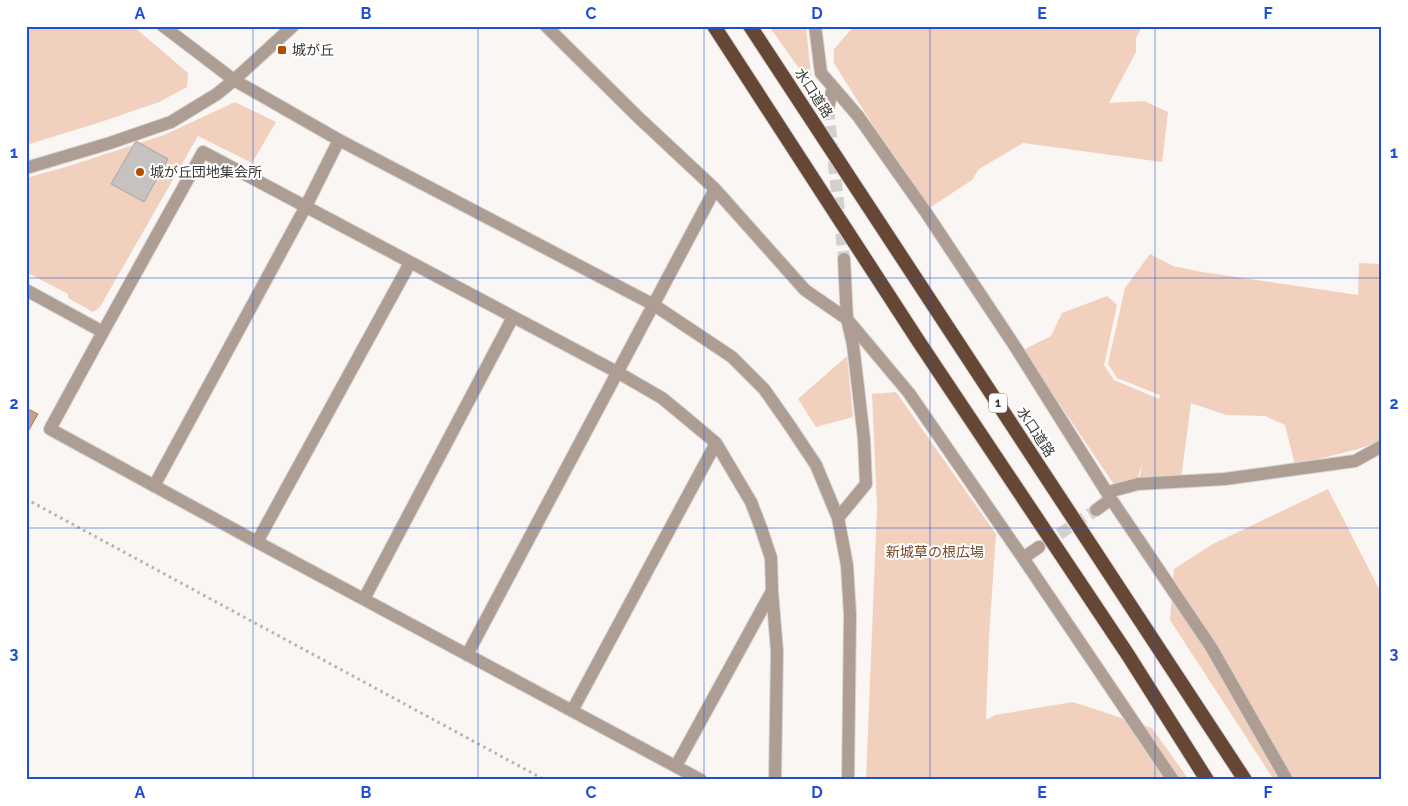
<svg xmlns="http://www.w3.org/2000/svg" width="1408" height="806" font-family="Raleway,'Noto Sans JP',sans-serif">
  <rect width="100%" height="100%" fill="#faf6f4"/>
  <path fill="#f2d0be" d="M26 26H133L188 73 187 87 159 102 101 122 26 145Z
    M769 26H806L812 87Z
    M854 26H1142L1136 38V52L1109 103 1144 101 1168 112 1162 162 1023 143 979 169 972 180 931 207 916 194 834 63V49Z
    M235 102 276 122 252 163 198 136 100 307 93 312 68 298V294L26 272V178L69 166 164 135Z
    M1150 254 1173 266 1202 272 1358 295 1359 263 1382 264V440L1358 449 1295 465 1285 425 1265 416 1226 415 1191 403 1181 479 1139 480 1143 462 1136 482 1115 486 1023 350 1051 336 1062 313 1107 296 1117 305 1104 365 1114 380 1159 399 1160 395 1117 378 1108 364 1125 288Z
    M847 356 853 417 816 427 798 399Z
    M896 392 996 534 989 637 986 720 995 715 1073 702 1152 728 1189 780H866L877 508 872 394Z
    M1328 489 1379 589H1382V780H1274L1170 620 1174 569 1211 545Z"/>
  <path fill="#c59f8a" stroke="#9b8071" d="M26 408 38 414 26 435Z"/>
  <path fill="#c6c2c0" stroke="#a9a5a3" d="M136 141 168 159 144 202 111 184Z"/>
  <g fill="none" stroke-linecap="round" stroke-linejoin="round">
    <path stroke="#d3d0ce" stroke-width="12" stroke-dasharray="12 6" stroke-linecap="butt" d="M828 108 844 259
      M1044 544 1096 510"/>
    <defs>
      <path id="minor" d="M163 26 234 80
        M546 26 638 117 715 189 805 290 847 319 909 393 1023 558 1173 780
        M815 26 821 73 858 116 925 211 1016 348 1111 499 1211 647 1287 780
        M828 108 833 87
        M26 290 103 332
        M154 486 306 206 339 140
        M1108 492 1138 484 1225 479 1355 461 1382 446
        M1096 510 1111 499
        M838 518 866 484 864 439 858 387 853 345 847 319 844 259
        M257 542 410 263
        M1023 558 1039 547
        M364 599 513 317
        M467 655 715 189
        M572 711 716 443
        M676 766 772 591
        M701 780 257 542 50 429 103 332 203 152 617 372 662 398 685 417 716 443 751 502 761 528 771 558 772 591 777 651 775 780"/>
      <path id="tertiary" d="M234 80 339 140 654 305 732 357 764 389 790 426 816 465 838 518 847 565 850 615 848 780
        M26 168 110 143 171 122 217 94 234 80 293 26"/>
      <path id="trunk" d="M714 26 919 342 1128 655 1207 780
        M750 26 1245 780"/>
    </defs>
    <use href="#minor" stroke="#d7d4d2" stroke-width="14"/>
    <use href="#tertiary" stroke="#d7d4d2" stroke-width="14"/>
    <use href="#trunk" stroke="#d7d4d2" stroke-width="16"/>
    <path stroke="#b5b2b0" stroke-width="3" stroke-dasharray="2.5 4" stroke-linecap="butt" d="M26 499 545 780"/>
    <use href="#minor" stroke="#ae9d93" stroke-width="12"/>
    <use href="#tertiary" stroke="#ae9d93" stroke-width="12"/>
    <use href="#trunk" stroke="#664635" stroke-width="14"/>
  </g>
  <path fill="none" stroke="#1d4ed8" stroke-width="1" stroke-opacity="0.55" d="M253 26V780M478 26V780M704 26V780M930 26V780M1155 26V780M26 278H1382M26 528H1382"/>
  <g fill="#af5000" stroke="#fff" stroke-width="2">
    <rect x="277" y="45" width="10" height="10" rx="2.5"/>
    <circle cx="140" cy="172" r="5"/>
  </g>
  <g text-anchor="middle" stroke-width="4" stroke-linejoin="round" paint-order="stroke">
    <rect fill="#fff" stroke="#747473" stroke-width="1" x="989" y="393.5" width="18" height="19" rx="4"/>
    <g font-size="12" font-weight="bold" fill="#393837">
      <text x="998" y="407">1</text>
    </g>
    <g font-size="14" fill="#393837" stroke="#fff" text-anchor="start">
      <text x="292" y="55">城が丘</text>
      <text x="150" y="177">城が丘団地集会所</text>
    </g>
    <g font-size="14" fill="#393837" stroke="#fff">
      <text transform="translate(814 93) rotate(57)" y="5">水口道路</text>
      <text transform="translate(1036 432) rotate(57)" y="5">水口道路</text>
    </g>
    <g font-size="14" fill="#7a4627" stroke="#fff">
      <text x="935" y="557">新城草の根広場</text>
    </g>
  </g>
  <rect width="1408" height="806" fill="none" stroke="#ffffff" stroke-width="55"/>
  <rect x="28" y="28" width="1352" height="750" fill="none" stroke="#1d4ed8" stroke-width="2"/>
  <g font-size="16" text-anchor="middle" font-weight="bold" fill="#1d4ed8">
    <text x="140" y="19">A</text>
    <text x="366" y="19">B</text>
    <text x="591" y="19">C</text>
    <text x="817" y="19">D</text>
    <text x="1042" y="19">E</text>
    <text x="1268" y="19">F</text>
    <text x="14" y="158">1</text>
    <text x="1394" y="158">1</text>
    <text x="14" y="409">2</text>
    <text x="1394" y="409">2</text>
    <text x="14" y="659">3</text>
    <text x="1394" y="659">3</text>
    <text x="140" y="798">A</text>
    <text x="366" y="798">B</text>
    <text x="591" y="798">C</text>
    <text x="817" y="798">D</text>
    <text x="1042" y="798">E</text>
    <text x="1268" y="798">F</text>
  </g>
</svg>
